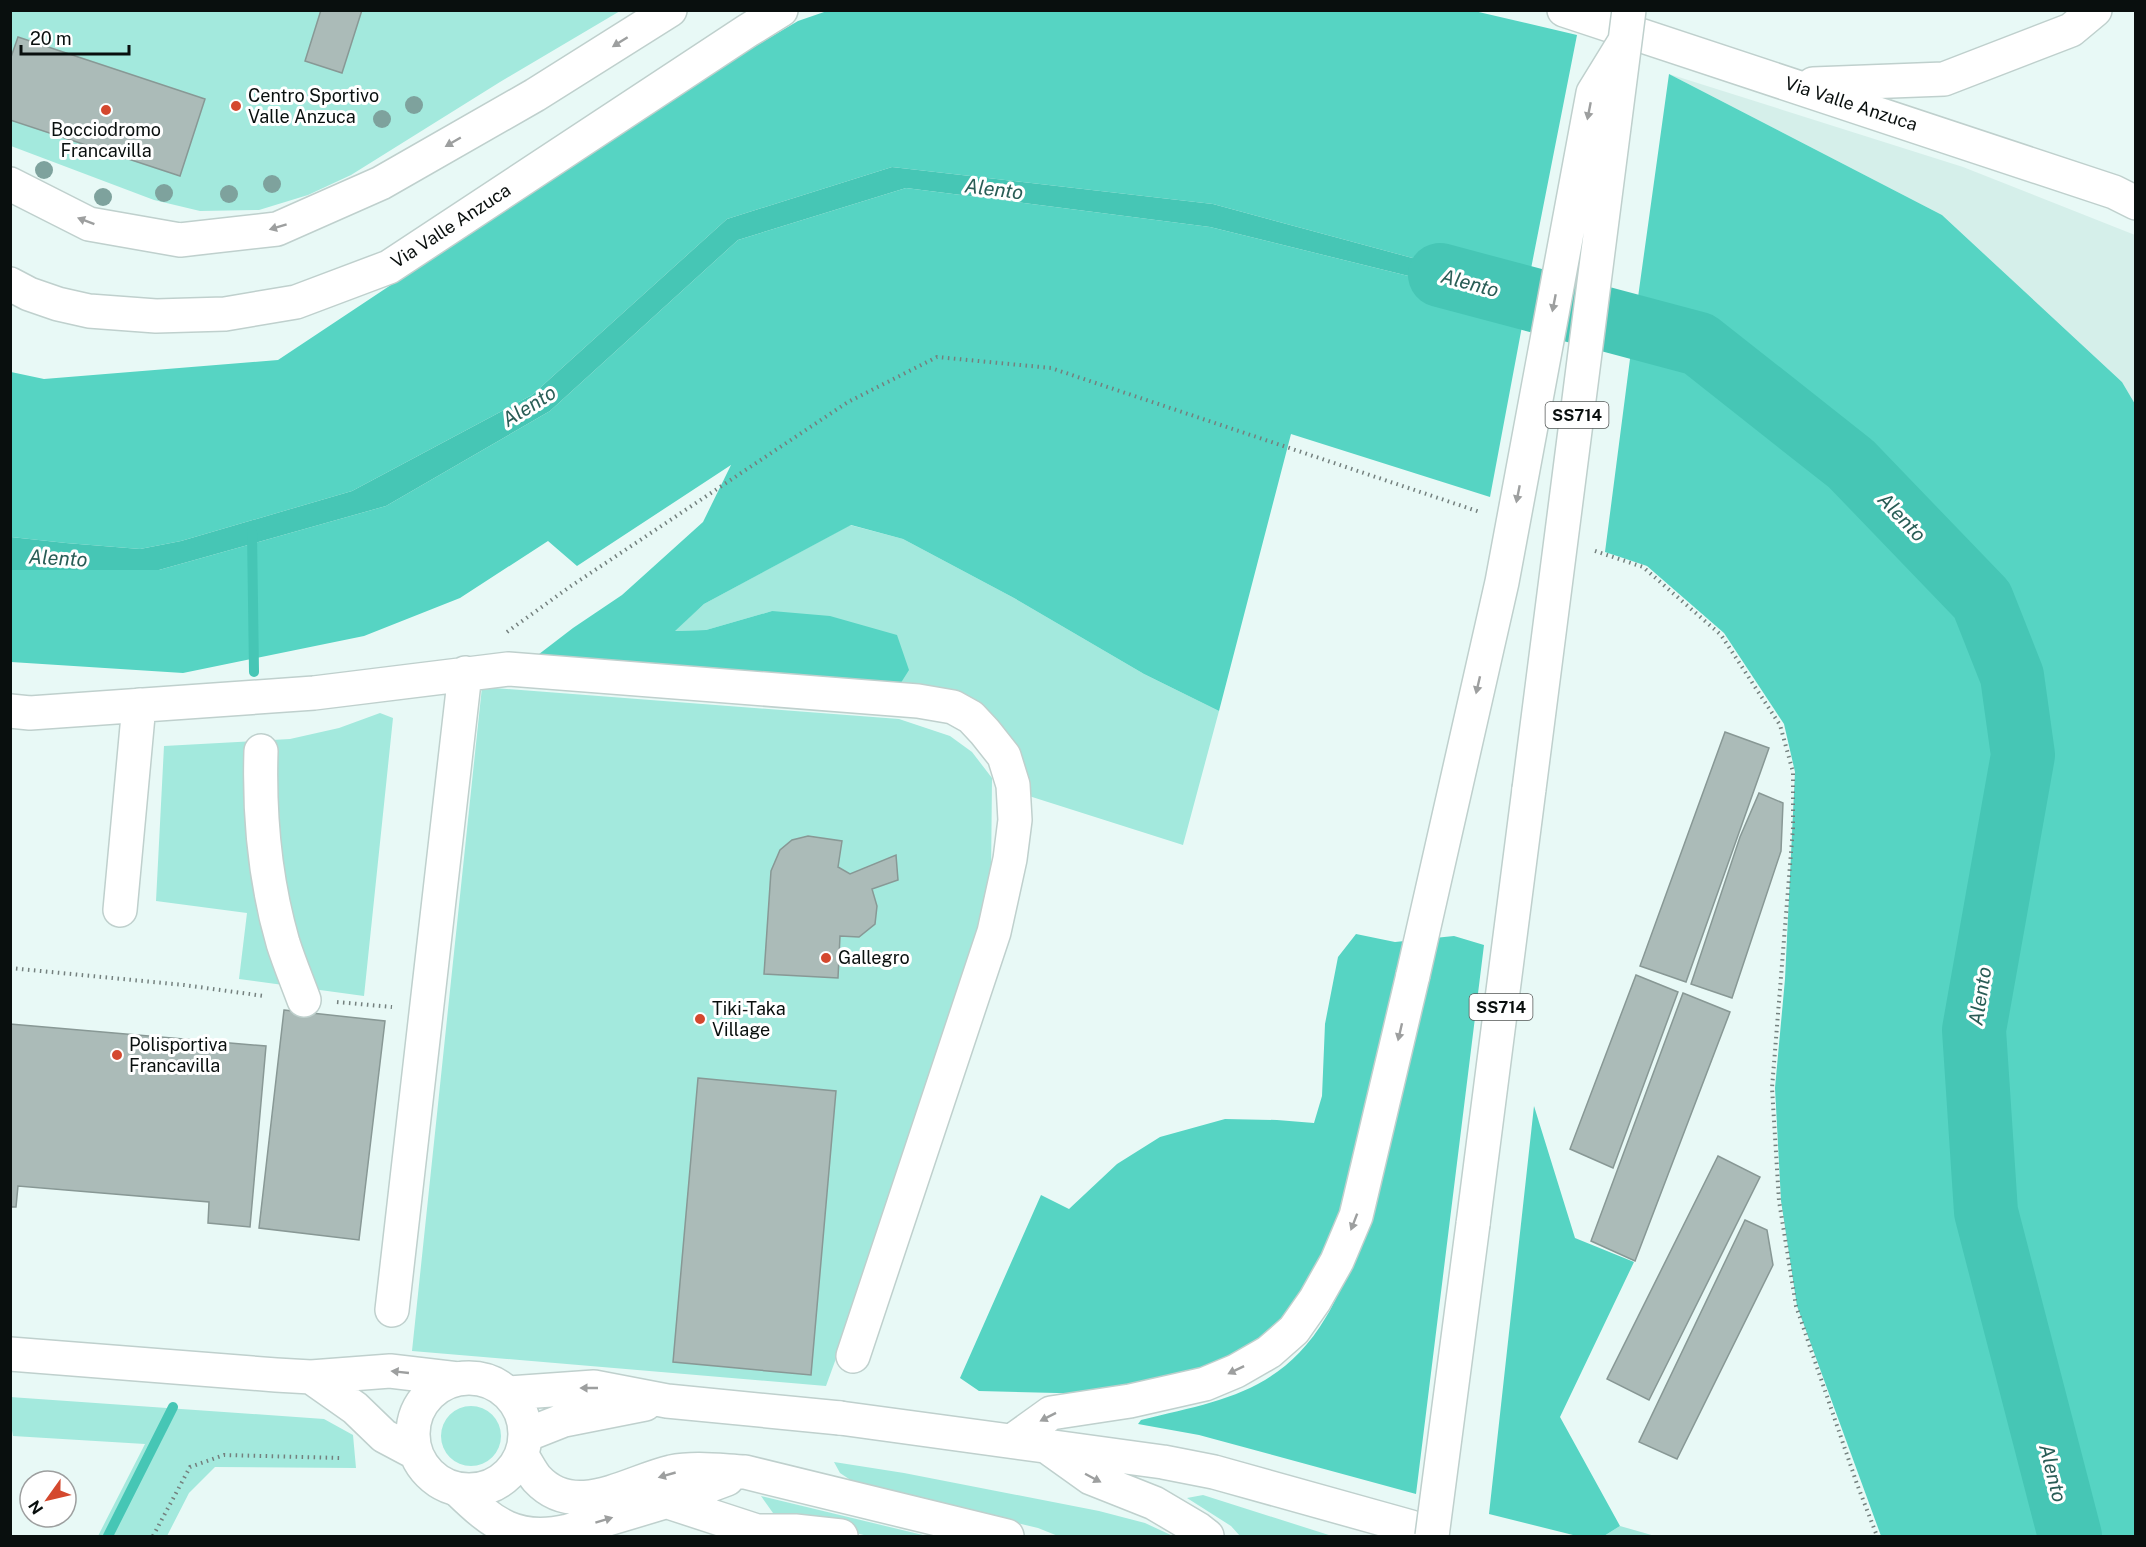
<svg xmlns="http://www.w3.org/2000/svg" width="2146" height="1547" font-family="'Public Sans',sans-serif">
  <rect width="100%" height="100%" fill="#e8f9f6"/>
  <path fill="#d5efea" d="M1669 74 1963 167 2135 235V404L2122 382 1942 215Z"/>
  <path fill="#a3e9dd" d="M10 11H620L500 82 351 175 308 195 259 210 200 211 154 200 11 146Z
    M850 525 903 539 1014 598 1144 674 1219 711 1183 845 1029 796 1004 735 897 689 772 611 706 630 674 631 704 604Z
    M482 687 899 719 950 736 972 752 992 778 991 878 964 976 944 1062 826 1386 412 1351Z
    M380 713 393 718 364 996 239 979 247 913 156 901 164 746 290 739 339 728Z
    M10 1397 324 1419 353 1435 356 1468 215 1467 189 1493 167 1536H98L145 1444 13 1436 11 1425Z
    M441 1436a30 30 0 1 1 60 0a30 30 0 1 1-60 0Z
    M834 1462 904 1473 1099 1511 1145 1523 1173 1536H1058L1038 1528 912 1498 852 1481 840 1473Z
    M1203 1495 1332 1536H1240L1231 1526 1187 1498Z
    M761 1496 927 1536H868L773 1513Z
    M1620 1526 1655 1536H1604Z"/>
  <path fill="#56d4c3" d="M1470 10 1577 35 1527 289 1213 204 892 167 727 219 532 395 352 491 181 541 140 549 66 543 11 537V372L44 379 278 360 707 75 798 21 827 11Z
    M1669 74 1942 215 2122 382 2135 404V1536H2071L1987 1211 1974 1029 2024 753 2012 675 1983 599 1852 462 1700 343 1634 326Z
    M906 188 1210 227 1526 305 1490 497 1291 434 1219 711 1144 674 1014 598 903 539 851 525 704 604 675 631 706 630 772 611 830 616 897 635 909 670 897 689 530 661 573 628 622 595 703 522 731 465 577 566 548 541 460 598 364 636 183 673 11 662 10 570H159L386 506 550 411 738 240Z
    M1634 328 1699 345 1850 464 1981 601 2010 675 2021 753 1972 1028 1985 1212 2068 1536H1881L1797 1306 1781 1201 1775 1088 1785 979 1795 772 1784 724 1724 633 1647 566 1605 552Z
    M1356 934 1395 942 1454 936 1484 945 1416 1494 1199 1435 1138 1424 1141 1420C1219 1401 1281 1393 1326 1317 1338 1298 1345 1275 1354 1255L1301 1299 1268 1332 1235 1354 1195 1373 1098 1394 979 1391 960 1378 1041 1195 1069 1209 1117 1164 1160 1137 1225 1119 1277 1120 1314 1123 1322 1096 1325 1024 1338 957Z
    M1534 1106 1575 1238 1634 1262 1560 1417 1620 1526 1604 1536H1577L1489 1514Z"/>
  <path fill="#46c6b5" d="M892 167 1213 204 1527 289 1526 305 1210 227 906 188 738 240 550 411 386 506 159 570H11V537L66 543 140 549 181 541 352 491 532 395 727 219Z"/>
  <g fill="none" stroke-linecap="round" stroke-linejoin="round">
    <path stroke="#46c6b5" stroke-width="10" d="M252 532 254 672
      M108 1536 173 1407"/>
    <path stroke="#46c6b5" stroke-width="64" d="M1440 275 1699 344 1851 464 1982 600 2012 676 2023 755 1974 1030 1986 1212 2070 1536"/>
  </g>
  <path fill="#abbbb8" stroke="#889895" stroke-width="1.5" d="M321 10H362L342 73 305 61Z
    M18 37 205 99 180 176 10 120V60Z
    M1725 732 1769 748 1686 982 1640 966Z
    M1759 793 1783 803 1781 851 1732 998 1691 984 1740 837Z
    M808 836 842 841 838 867 850 874 896 855 898 880 872 889 877 906 875 924 859 937 840 936 838 978 764 974 771 871 780 850 792 840Z
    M1636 975 1678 992 1613 1168 1570 1149Z
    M1683 993 1730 1012 1635 1261 1591 1241Z
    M284 1010 385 1021 359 1240 259 1228Z
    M10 1024 266 1046 250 1227 208 1223 209 1202 18 1186 16 1207H10Z
    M698 1078 836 1091 811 1375 673 1362Z
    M1718 1156 1760 1177 1649 1400 1607 1379Z
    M1745 1220 1767 1230 1773 1265 1677 1459 1639 1442Z"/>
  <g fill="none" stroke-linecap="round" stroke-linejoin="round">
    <defs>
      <path id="minor" d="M1564 10 2114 192 2136 203
        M1813 84 1944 79 2071 30 2095 10
        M10 184 89 224 180 240 277 229 381 183 535 95 670 10
        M10 284 29 294 58 304 89 311 156 316 225 314 296 302 389 267 747 31 781 10
        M10 711 30 713 314 693 508 669 918 701 953 707 971 717 985 732 1004 756 1013 785 1015 820 1010 859 994 932 853 1356
        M261 751C259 815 265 881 283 943 289 962 297 981 304 1000
        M120 910 139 705
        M392 1310 465 673
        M522 1456C527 1463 531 1472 537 1479 575 1520 628 1482 671 1472 695 1467 722 1471 745 1472L1007 1536
        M458 1490C493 1524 517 1543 568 1531L668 1501 727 1479
        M659 1499 757 1531H795L841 1536"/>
      <path id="major" d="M10 1354 276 1375 311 1377 390 1371 458 1379
        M311 1377 355 1408 384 1436 416 1453
        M413 1434a56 56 0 1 1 112 0a56 56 0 1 1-112 0Z
        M508 1393 594 1387 667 1401 840 1418
        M526 1435 564 1420 645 1404"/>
      <path id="highway" d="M1473 1224 1529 789
        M840 1418 1163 1462 1214 1472 1411 1527
        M1012 1441 1051 1413 1130 1401 1205 1384 1236 1371 1269 1352 1294 1330 1315 1300 1337 1261 1356 1216 1413 975
        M1049 1448 1091 1478 1154 1503 1198 1529 1207 1536"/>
    </defs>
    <use href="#minor" stroke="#bfd0cd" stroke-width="36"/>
    <use href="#major" stroke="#bfd0cd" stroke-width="36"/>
    <use href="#highway" stroke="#bfd0cd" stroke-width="36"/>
    <path stroke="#74807e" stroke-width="4" stroke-dasharray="1.5 4.5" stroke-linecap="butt" d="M1595 551 1643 567 1721 635 1780 725 1793 772V828L1772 1088 1779 1201 1796 1306 1857 1484 1877 1536
      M507 632 571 586 848 402 937 357 1051 368 1480 512
      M10 968 184 985 264 996
      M337 1002 392 1007
      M153 1536 190 1467 224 1455 341 1458"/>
    <use href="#minor" stroke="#fff" stroke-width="33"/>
    <use href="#major" stroke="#fff" stroke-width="33"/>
    <use href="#highway" stroke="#fff" stroke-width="33"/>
    <defs>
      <path id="highway-bridge" d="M1529 789 1629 10
        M1413 975 1502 582 1593 93 1625 41
        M1432 1536 1473 1224"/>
    </defs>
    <use href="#highway-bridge" stroke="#bfd0cd" stroke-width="36" stroke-linecap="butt"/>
    <use href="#highway-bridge" stroke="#fff" stroke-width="33"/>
  </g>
  <g fill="#7ea29d">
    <circle cx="414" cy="105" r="9"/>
    <circle cx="382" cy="119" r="9"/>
    <circle cx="44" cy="170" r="9"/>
    <circle cx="272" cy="184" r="9"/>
    <circle cx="164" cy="193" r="9"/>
    <circle cx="229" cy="194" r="9"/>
    <circle cx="103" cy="197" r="9"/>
  </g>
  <defs><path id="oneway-solid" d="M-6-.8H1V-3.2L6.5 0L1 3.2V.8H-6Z" transform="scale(1.5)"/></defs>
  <g fill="#9d9f9f">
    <use href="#oneway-solid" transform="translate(620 42) rotate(148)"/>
    <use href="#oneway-solid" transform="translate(1589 111) rotate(101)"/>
    <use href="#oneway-solid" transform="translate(453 142) rotate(150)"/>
    <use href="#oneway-solid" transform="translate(86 221) rotate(-159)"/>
    <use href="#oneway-solid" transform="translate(278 227) rotate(163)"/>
    <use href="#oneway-solid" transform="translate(1554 303) rotate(101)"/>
    <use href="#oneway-solid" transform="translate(1518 494) rotate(101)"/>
    <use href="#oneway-solid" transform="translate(1478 685) rotate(103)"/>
    <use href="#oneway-solid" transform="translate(1400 1032) rotate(103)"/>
    <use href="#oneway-solid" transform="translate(1354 1222) rotate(111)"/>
    <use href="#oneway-solid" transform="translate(1236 1370) rotate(154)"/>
    <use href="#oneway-solid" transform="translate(400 1372) rotate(-174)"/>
    <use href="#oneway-solid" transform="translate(589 1388) rotate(-180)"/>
    <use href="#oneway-solid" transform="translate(1048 1417) rotate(153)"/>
    <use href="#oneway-solid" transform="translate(667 1475) rotate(164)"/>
    <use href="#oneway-solid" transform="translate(1093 1478) rotate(28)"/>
    <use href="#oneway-solid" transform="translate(604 1520) rotate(-17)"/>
  </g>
  <g fill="#d4482e" stroke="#fff" stroke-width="2">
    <circle cx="236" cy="106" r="6"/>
    <circle cx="106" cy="110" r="6"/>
    <circle cx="826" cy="958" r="6"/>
    <circle cx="700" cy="1019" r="6"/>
    <circle cx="117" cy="1055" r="6"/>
  </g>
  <g text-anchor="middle" stroke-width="6" stroke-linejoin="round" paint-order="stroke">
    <g fill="#fff" stroke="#535756" stroke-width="1.5">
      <rect x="1545.5" y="402" width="63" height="26" rx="4.5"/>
      <rect x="1469.5" y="994" width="63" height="26" rx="4.5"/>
    </g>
    <g font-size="16" font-weight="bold" fill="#090f0e">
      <text x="1577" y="421">SS714</text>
      <text x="1501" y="1013">SS714</text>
    </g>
    <g font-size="18" fill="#090f0e" stroke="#fff" text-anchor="start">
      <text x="248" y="102">Centro Sportivo<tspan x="248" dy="21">Valle Anzuca</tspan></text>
      <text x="106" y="136" text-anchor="middle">Bocciodromo<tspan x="106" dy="21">Francavilla</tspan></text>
      <text x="838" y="964">Gallegro</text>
      <text x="712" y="1015">Tiki-Taka<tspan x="712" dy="21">Village</tspan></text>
      <text x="129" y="1051">Polisportiva<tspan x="129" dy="21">Francavilla</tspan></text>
    </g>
    <g font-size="18" fill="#090f0e" stroke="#fff">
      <text transform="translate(1851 104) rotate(18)" y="6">Via Valle Anzuca</text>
      <text transform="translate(451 226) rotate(-33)" y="6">Via Valle Anzuca</text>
    </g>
    <g font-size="20" font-style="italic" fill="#295d56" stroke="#fff">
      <text transform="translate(994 189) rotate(7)" y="7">Alento</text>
      <text transform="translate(1470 283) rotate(15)" y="7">Alento</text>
      <text transform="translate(529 406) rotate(-32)" y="7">Alento</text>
      <text transform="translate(1902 517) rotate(46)" y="7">Alento</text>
      <text transform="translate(58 558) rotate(3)" y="7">Alento</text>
      <text transform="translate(1980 996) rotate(-81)" y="7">Alento</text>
      <text transform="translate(2053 1473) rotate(76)" y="7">Alento</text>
    </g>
  </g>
  <rect width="2146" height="1547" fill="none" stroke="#090f0e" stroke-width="24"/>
  <g transform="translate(48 1499) rotate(236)"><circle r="28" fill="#ffffff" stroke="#9d9f9f" stroke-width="1.5"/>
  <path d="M0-4.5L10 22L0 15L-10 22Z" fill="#d4482e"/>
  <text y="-9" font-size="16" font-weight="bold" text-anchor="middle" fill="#090f0e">N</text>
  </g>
  <path d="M21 45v9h108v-9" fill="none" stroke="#090f0e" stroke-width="3"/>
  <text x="30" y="45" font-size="18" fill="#090f0e" stroke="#ffffff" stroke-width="4.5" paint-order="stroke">20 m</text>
</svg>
